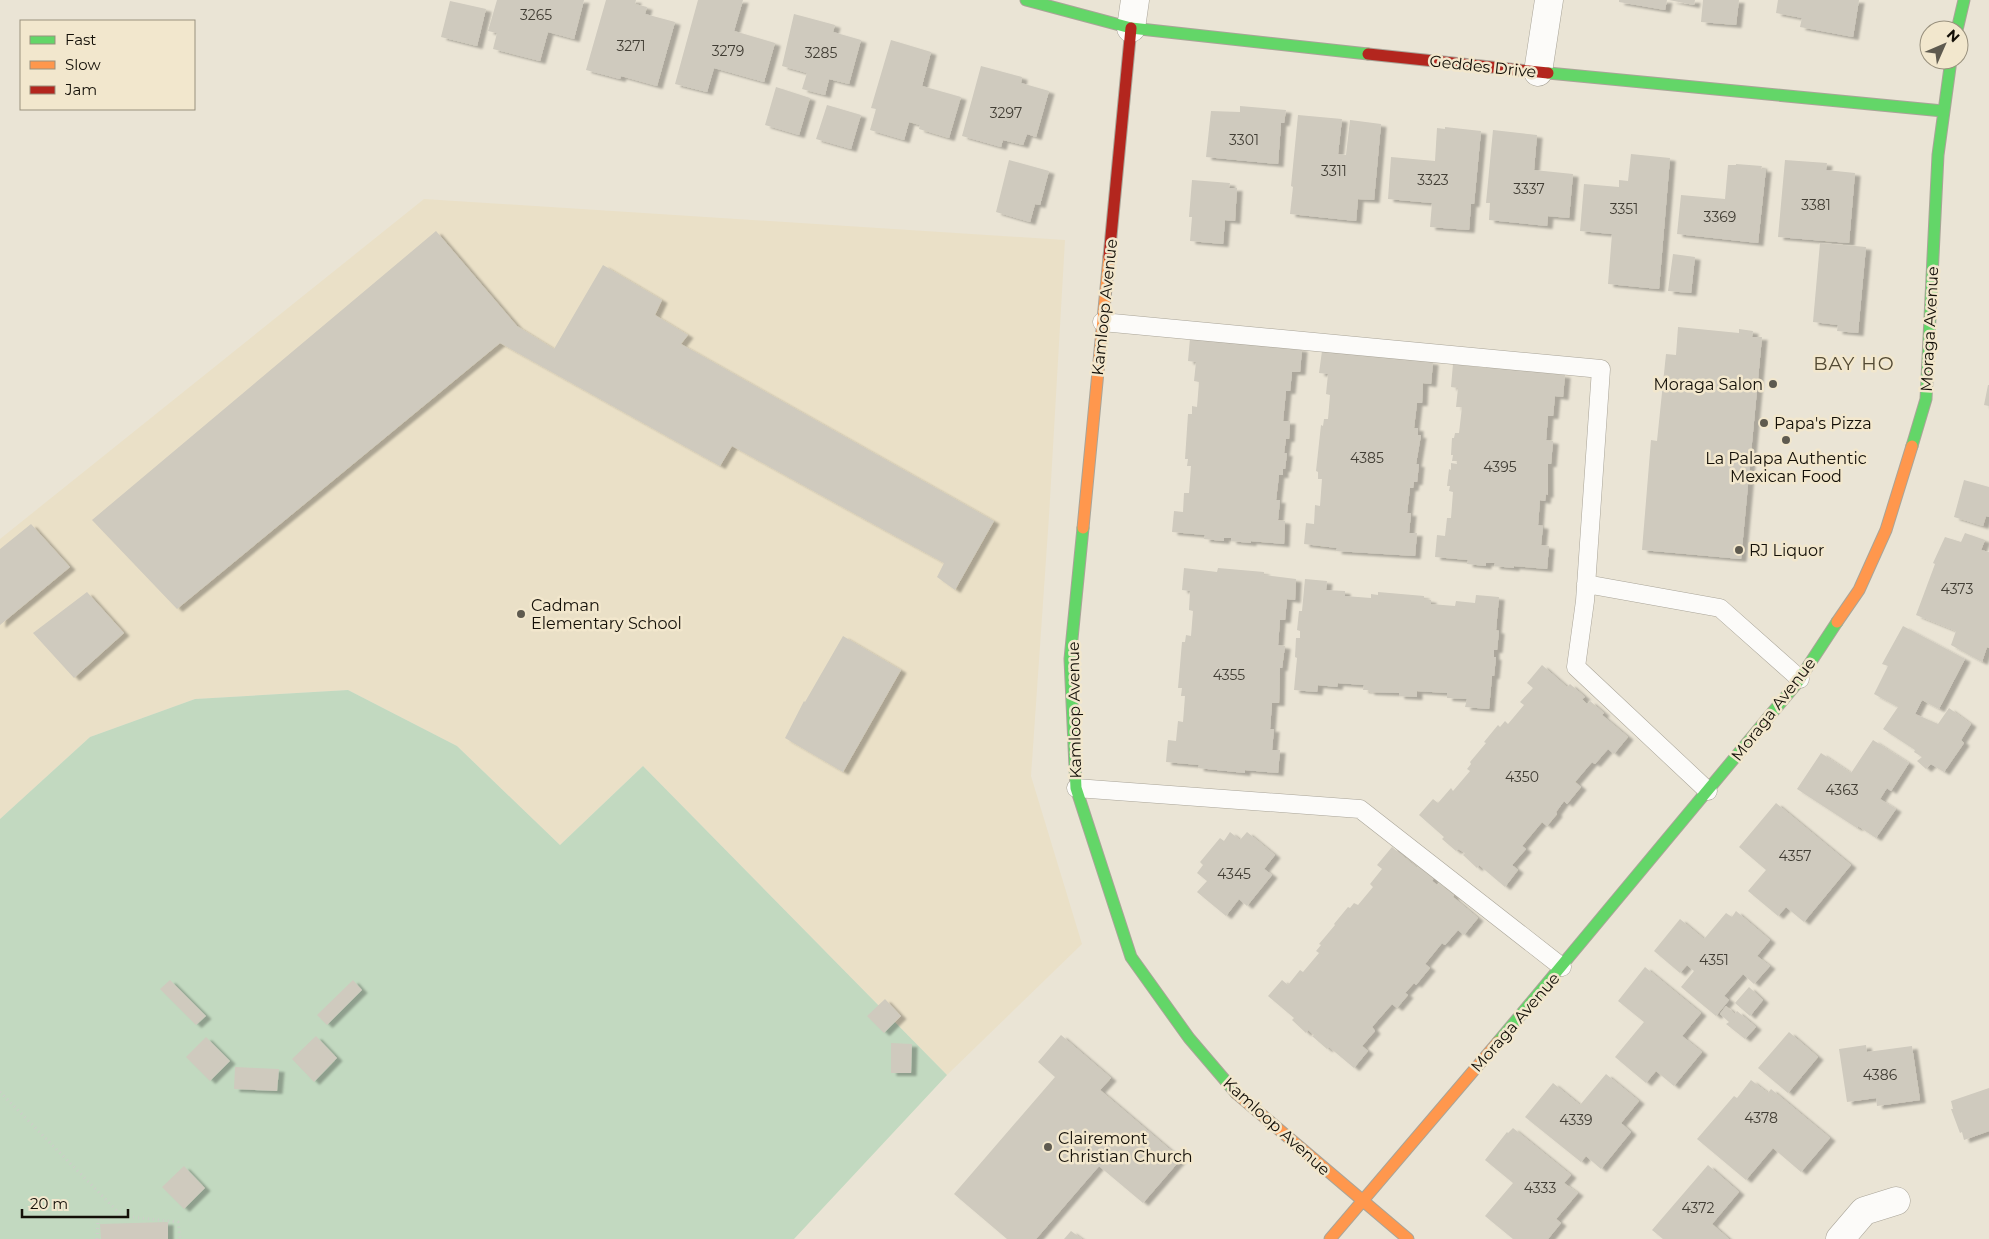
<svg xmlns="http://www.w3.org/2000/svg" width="1989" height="1239" font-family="Montserrat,sans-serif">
  <defs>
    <filter id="shadow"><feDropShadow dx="5.5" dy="3" stdDeviation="1" flood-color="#0004"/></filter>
  </defs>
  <rect width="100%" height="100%" fill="#eae4d5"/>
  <path fill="#eae0c7" d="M424 199 1065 240 1049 516 1031 776 1082 944 947 1075 643 766 560 845 457 746 348 690 195 699 90 737 0 819V539Z"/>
  <path fill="#c2d9c0" d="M348 690 457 746 560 845 643 766 947 1075 794 1239H0V819L90 737 195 699Z"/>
  <path fill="#cfcabe" filter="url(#shadow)" d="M497 0H584L574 39 548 32 540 61 493 49 497 33 488 31Z
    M606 0H636L635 4 647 7 645 14 675 22 657 86 621 76 620 79 586 70Z
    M698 0H743L734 31 775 43 764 82 714 68 707 92 675 84Z
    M1619 0H1667L1665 10 1619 2Z
    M1669 0H1695L1694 5Z
    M1703 0H1739L1736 25 1701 22Z
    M1778 0H1859L1853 37 1800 27 1802 18 1776 13Z
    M450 1 486 9 477 46 441 37Z
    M794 14 835 25 833 32 861 40 849 84 829 79 825 95 802 89 807 73 782 66Z
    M891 40 931 52 922 86 961 97 949 138 919 129 920 125 909 122 904 140 870 130 876 109 871 108Z
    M981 66 1022 77 1021 83 1049 91 1036 137 1027 134 1023 145 1003 140 1001 147 962 136Z
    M776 87 810 98 799 135 765 125Z
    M827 105 861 115 851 149 816 139Z
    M1240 106 1286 110 1284 123H1281L1278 164 1206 157 1211 111 1240 112Z
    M1298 115 1342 119 1338 154 1346 155 1350 120 1381 124 1374 200 1358 199 1356 221 1290 214 1293 187 1291 186Z
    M1445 127 1481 131 1474 204H1471L1469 230 1430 227 1432 203 1388 199 1391 157 1435 161 1437 128 1445 129Z
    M1493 130 1537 135 1534 170 1573 174 1569 218 1548 216 1547 226 1489 220 1490 203H1486Z
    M1631 154 1670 158 1659 289 1608 284 1612 234 1580 231 1584 184 1619 187V180L1628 181Z
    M1009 160 1049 171 1040 205 1035 204 1030 222 996 212Z
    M1785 160 1827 163 1826 170 1855 173 1849 243 1778 237Z
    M1736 164 1762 166 1761 169H1766L1758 243 1677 234 1681 195 1725 199 1728 165H1736Z
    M1192 180 1230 183 1229 188H1237L1235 221 1225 220 1223 244 1190 241 1192 217H1189Z
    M436 231 517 326 554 349 603 265 662 300 655 315 688 335 681 344 994 521 955 590 937 577 944 563 732 446 720 466 500 343 177 609 92 520Z
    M1820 243 1866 247 1858 333 1837 331 1838 325 1813 322Z
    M1673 254 1695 257 1691 293 1668 291Z
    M1678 327 1739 333V329L1753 331 1752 337H1762L1741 559 1642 550 1651 440 1657 441 1666 354 1676 355Z
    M1190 338 1302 349 1300 372H1292L1290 391H1286L1283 421H1290L1289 439H1286L1284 453H1287L1285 469H1283V475H1279L1276 500H1280L1278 520 1285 521 1284 544 1251 541V543L1231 541V538H1224V541L1204 539 1205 535 1172 532 1174 511 1183 512 1184 493H1189L1191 466H1187L1188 459H1185L1188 414H1192V406L1197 407 1199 382 1194 381 1196 362 1188 361Z
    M1322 351 1381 357 1382 354 1400 358 1433 362 1431 384 1423 383 1422 403H1417L1414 428H1418V435H1421L1416 464H1419L1417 482H1414L1413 488H1410L1407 513H1411L1409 533H1417L1415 556 1336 551 1337 548 1304 544 1306 523 1314 524 1315 505 1320 506 1322 479H1318V472L1316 471 1321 425 1323 426 1324 419H1328L1330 395 1326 394 1328 374 1319 373Z
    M1453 364 1486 368V364L1512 370V366L1532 371 1565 375 1563 397 1555 396 1553 416H1548L1546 440 1553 441 1551 464H1548V495L1546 494 1545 501 1540 500 1538 525 1543 526 1541 545 1549 546 1547 569 1514 566V568L1494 566 1495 563H1486V566L1467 564 1468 560 1435 557 1437 535 1445 536 1447 518H1451L1453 492 1449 491 1450 486H1447L1449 469 1451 470V463L1457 464V461H1452L1453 455H1451L1452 438H1454L1455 433H1459L1462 407H1456L1458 388 1451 387Z
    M1988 385H1989V406L1984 405Z
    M1964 480 1989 487V517L1986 516 1983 526 1954 517Z
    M31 524 70 567 0 625V549Z
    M1965 533 1985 540 1981 550 1989 552V648L1987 647 1982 662 1951 645 1956 631 1916 615 1935 564 1933 563 1945 537 1961 542Z
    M1184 568 1217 572 1218 568 1264 572V575L1296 579 1295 600 1287 599 1285 620H1280L1278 645 1285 646 1282 668H1280L1279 703H1272L1270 729H1274L1272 750H1280L1278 773 1245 770V773L1198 768 1199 765 1166 762 1168 740 1176 741 1178 721 1183 722 1185 696H1181L1182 688H1178L1182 642H1185L1186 635 1191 636 1193 611 1189 610 1190 591 1182 590Z
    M1305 579 1327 581 1326 590 1345 591V596L1371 598V594L1378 595V592L1424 596V599L1431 600V604L1455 606 1456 601 1475 603 1476 595 1499 597 1496 630 1499 631 1497 650H1494V657H1496L1494 676H1492L1489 709 1465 707 1467 699 1447 698V693L1417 691V697L1399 696V693L1369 692V690H1363L1364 685 1338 683 1337 687 1318 685 1317 692 1294 690 1297 658 1295 657 1296 638H1300V631L1297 630 1299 611H1302Z
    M87 592 124 633 74 678 33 633Z
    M1903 626 1965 659 1939 709 1922 700 1915 714 1938 724 1949 708 1971 724 1961 740 1964 743 1944 772 1931 764 1926 769 1917 761 1922 757 1914 752 1915 750 1883 729 1898 707 1874 694 1888 666 1882 664Z
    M843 636 901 670 843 772 785 738 804 701 805 702Z
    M1542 665 1567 687 1570 684 1585 697 1582 699 1587 704 1590 701 1604 713 1602 715 1628 737 1614 754 1608 749 1595 764 1592 762 1575 782 1581 787 1567 804 1564 801 1556 812 1557 814 1547 826 1542 822 1522 846 1526 849 1512 865 1518 870 1505 887 1479 865 1477 868 1463 855 1465 853 1458 849 1456 851 1442 839 1444 837 1419 815 1433 799 1438 803 1451 788 1453 791 1470 771 1467 769 1471 764 1470 762 1486 743 1484 742 1498 725 1500 727 1505 721 1508 724 1524 705 1520 702 1533 688 1527 683Z
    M1873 740 1909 763 1891 791 1887 788 1880 799 1896 809 1876 838 1858 826 1857 828 1797 789 1821 753 1851 773Z
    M1776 803 1851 865 1804 922 1786 907 1778 916 1748 891 1766 870 1739 847Z
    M1230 832 1240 840 1247 832 1275 855 1264 869 1272 875 1247 906 1239 899 1226 916 1197 892 1207 881 1197 873 1203 865 1200 862 1220 838 1224 841Z
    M1392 847 1417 868 1419 866 1434 878 1432 881 1437 885 1439 883 1454 895 1453 897 1478 918 1464 935 1458 930 1445 945 1442 943 1425 964 1430 968 1416 985 1414 983 1405 993 1408 995 1397 1008 1392 1004 1372 1027 1375 1031 1362 1046 1368 1051 1354 1068 1329 1047 1327 1049 1312 1036 1314 1035 1308 1030 1306 1033 1292 1020 1294 1018 1268 996 1282 980 1288 985 1300 970 1303 972 1319 953 1316 951 1321 945 1319 944 1335 925 1334 924 1348 907 1350 908 1354 903 1358 905 1373 887 1370 884 1382 869 1377 865Z
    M1736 911 1770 940 1757 956 1770 966 1754 984 1743 974 1724 996 1729 1000 1716 1016 1681 987 1694 971 1687 965 1680 973 1654 951 1680 919 1704 939 1726 913 1732 917Z
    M1645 967 1701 1013 1682 1036 1702 1052 1674 1086 1656 1071 1646 1083 1615 1057 1644 1022 1618 1001Z
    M170 980 206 1016 196 1025 160 989Z
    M353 980 362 990 327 1025 317 1015Z
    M1749 987 1763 1000 1750 1016 1735 1003Z
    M885 999 901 1016 884 1033 867 1016Z
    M1726 1006 1735 1014 1737 1011 1756 1027 1745 1039 1726 1024 1729 1022 1720 1014Z
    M1789 1032 1818 1057 1788 1093 1758 1068Z
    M1061 1035 1111 1078 1100 1090 1181 1159 1143 1203 1099 1166 1036 1239H1007L954 1194 1055 1077 1038 1062Z
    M316 1036 337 1058 314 1082 292 1059Z
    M206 1037 230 1061 210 1081 186 1057Z
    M891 1043 912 1044 911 1073H891Z
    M1866 1045 1867 1052 1912 1046 1920 1100 1877 1106 1876 1098 1847 1102 1839 1049Z
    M235 1067 279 1069 277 1091 234 1089Z
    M1606 1074 1639 1101 1621 1123 1631 1132 1601 1169 1586 1156 1581 1162 1525 1117 1553 1083 1580 1105Z
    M1751 1080 1768 1093 1771 1089 1830 1138 1801 1172 1773 1148 1746 1180 1697 1139 1734 1096 1737 1098Z
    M1989 1088V1131L1964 1140 1962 1132 1960 1133 1951 1109H1953L1951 1101Z
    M1513 1128 1571 1175 1564 1183 1578 1193 1556 1219 1561 1223 1548 1239H1513L1485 1216 1513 1183 1485 1160 1507 1132 1508 1133Z
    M1708 1165 1739 1192 1712 1224 1729 1239H1663L1652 1230Z
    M184 1166 205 1188 184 1209 162 1187Z
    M168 1222V1239H101L100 1224Z
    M1071 1231 1082 1239H1064Z"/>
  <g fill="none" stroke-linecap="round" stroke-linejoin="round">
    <defs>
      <path id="lane" d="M1102 322 1601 369 1585 601 1576 667 1708 791
        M1586 584 1720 608 1800 679
        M1076 788 1360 809 1562 967"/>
      <path id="street" d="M1131 28 1135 0
        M1538 72 1549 0
        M1840 1239 1864 1211 1896 1201"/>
      <path id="fast" d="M1026 0 1131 28 1368 54
        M1957 30 1964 0
        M1548 73 1943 111
        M1912 446 1926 399 1938 155 1951 60
        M1083 528 1070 659 1076 788 1131 957 1189 1038 1236 1093
        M1498 1042 1797 683 1837 622"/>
      <path id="slow" d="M1083 528 1109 257
        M1837 622 1859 590 1886 530 1912 446
        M1236 1093 1408 1239
        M1330 1239 1498 1042"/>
      <path id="jam" d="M1368 54 1548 73
        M1109 257 1131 28"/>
    </defs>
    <use href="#lane" stroke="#a9a498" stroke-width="19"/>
    <use href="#street" stroke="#a9a498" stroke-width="29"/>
    <use href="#fast" stroke="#a9a498" stroke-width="13"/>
    <use href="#slow" stroke="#a9a498" stroke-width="13"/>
    <use href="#jam" stroke="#a9a498" stroke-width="13"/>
    <path stroke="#cfcdc9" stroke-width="3" stroke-dasharray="1 4" stroke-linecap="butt" d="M0 1092 122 1216 178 1222 180 1239
      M97 1239 98 1219 122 1216"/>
    <use href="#lane" stroke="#fcfbf9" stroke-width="18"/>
    <use href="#street" stroke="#fcfbf9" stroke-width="28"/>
    <use href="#fast" stroke="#63d668" stroke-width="11"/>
    <use href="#slow" stroke="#ff974d" stroke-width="11"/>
    <use href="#jam" stroke="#b3261e" stroke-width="11"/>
  </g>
  <g fill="#5e5a4f" stroke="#f2e7cd" stroke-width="2">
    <circle cx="1773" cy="384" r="5"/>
    <circle cx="1764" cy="423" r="5"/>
    <circle cx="1786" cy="440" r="5"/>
    <circle cx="1739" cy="550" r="5"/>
    <circle cx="521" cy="614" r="5"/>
    <circle cx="1048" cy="1147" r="5"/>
  </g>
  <g text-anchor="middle" stroke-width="5" stroke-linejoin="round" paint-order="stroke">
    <g font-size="14" fill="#423e35">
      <text x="536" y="20">3265</text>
      <text x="631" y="51">3271</text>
      <text x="728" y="56">3279</text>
      <text x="821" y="58">3285</text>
      <text x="1006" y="118">3297</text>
      <text x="1244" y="145">3301</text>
      <text x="1334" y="176">3311</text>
      <text x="1433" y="185">3323</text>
      <text x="1529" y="194">3337</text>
      <text x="1816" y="210">3381</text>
      <text x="1624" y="214">3351</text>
      <text x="1720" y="222">3369</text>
      <text x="1367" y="463">4385</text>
      <text x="1500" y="472">4395</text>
      <text x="1957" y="594">4373</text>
      <text x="1229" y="680">4355</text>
      <text x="1522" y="782">4350</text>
      <text x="1842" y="795">4363</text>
      <text x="1795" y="861">4357</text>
      <text x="1234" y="879">4345</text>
      <text x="1714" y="965">4351</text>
      <text x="1880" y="1080">4386</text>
      <text x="1761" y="1123">4378</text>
      <text x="1576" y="1125">4339</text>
      <text x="1540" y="1193">4333</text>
      <text x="1698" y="1213">4372</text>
    </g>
    <g font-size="16" fill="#130f07" stroke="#f2e7cd">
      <text transform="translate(1483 66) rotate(6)" y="6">Geddes Drive</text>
      <text transform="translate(1104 307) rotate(-84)" y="6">Kamloop Avenue</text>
      <text transform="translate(1929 329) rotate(-87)" y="6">Moraga Avenue</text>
      <text transform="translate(1773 709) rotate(-52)" y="6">Moraga Avenue</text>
      <text transform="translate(1074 710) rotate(-91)" y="6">Kamloop Avenue</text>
      <text transform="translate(1515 1022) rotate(-49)" y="6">Moraga Avenue</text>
      <text transform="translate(1277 1126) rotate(42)" y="6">Kamloop Avenue</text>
    </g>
    <g font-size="16" fill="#130f07" stroke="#f2e7cd" text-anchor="start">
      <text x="1763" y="390" text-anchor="end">Moraga Salon</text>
      <text x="1774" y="429">Papa's Pizza</text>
      <text x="1786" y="464" text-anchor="middle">La Palapa Authentic<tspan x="1786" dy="18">Mexican Food</tspan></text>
      <text x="1749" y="556">RJ Liquor</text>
      <text x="531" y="611">Cadman<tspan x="531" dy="18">Elementary School</tspan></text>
      <text x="1058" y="1144">Clairemont<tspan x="1058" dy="18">Christian Church</tspan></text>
    </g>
    <g font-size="19" letter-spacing="1" fill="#534a34" stroke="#f2e7cd">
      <text x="1854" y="370">BAY HO</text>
    </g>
  </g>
  <rect x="20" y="20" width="175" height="90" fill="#f2e7cd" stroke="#99917e"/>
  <rect x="30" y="36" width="25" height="8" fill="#63d668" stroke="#99917e"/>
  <text x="65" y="45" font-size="15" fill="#130f07">Fast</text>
  <rect x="30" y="61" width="25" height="8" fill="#ff974d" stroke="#99917e"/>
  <text x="65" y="70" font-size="15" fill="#130f07">Slow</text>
  <rect x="30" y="86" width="25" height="8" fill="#b3261e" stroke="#99917e"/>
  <text x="65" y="95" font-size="15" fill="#130f07">Jam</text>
  <g transform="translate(1944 45) rotate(45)"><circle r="24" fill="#f2e7cd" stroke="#99917e"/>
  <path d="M0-4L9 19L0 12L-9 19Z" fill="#5e5a4f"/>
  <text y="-8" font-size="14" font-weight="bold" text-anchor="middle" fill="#130f07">N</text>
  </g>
  <path d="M22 1209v8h106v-8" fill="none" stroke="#130f07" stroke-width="2.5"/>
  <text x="30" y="1209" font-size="15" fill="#130f07" stroke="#f2e7cd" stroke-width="4" paint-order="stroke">20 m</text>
</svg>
